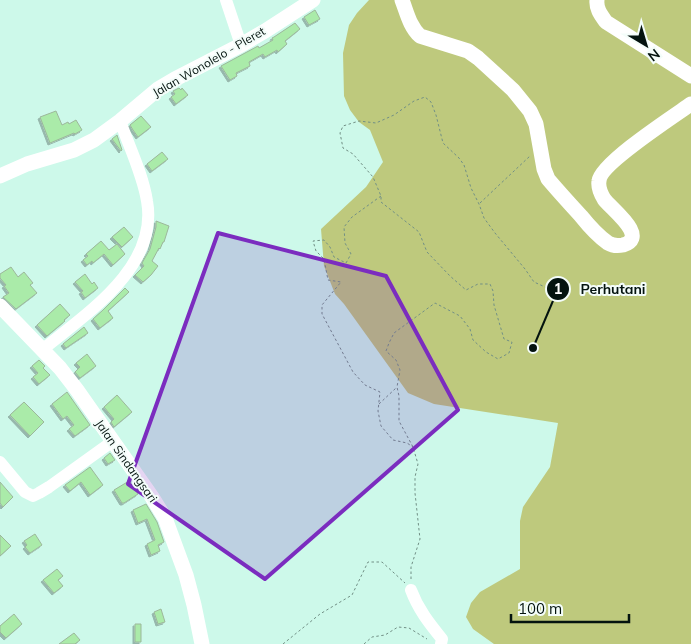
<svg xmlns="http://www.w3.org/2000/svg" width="691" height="644" font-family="Mulish,sans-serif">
  <defs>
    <filter id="shadow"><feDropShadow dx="-2" dy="2" stdDeviation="0" flood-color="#0004"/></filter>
  </defs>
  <rect width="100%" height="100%" fill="#cdf9ea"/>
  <path fill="#bec97d" d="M369 0H691V644H494L473 629 466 617 471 603 480 592 520 569V521L523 507 550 467 558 423 434 404 408 393 344 304 335 294 324 266 321 229 366 187 383 162 370 130 359 122 350 110 344 96 343 53 349 25 357 13Z"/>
  <path fill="#aaeba9" stroke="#9cb79b" filter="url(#shadow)" d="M315 10 320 19 309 25 304 17Z
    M295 23 300 29 285 41 287 44 278 52 277 50 265 57 263 54 249 62 250 66 236 73 237 76 230 80 221 66 258 46 259 48 273 40 272 38 274 37Z
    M179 88 181 90 182 88 188 95 176 104 171 97 175 94 173 91Z
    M56 111 62 125 68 122 69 124 76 120 82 130 75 134 74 133 50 143 40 117Z
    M141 116 151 127 138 137 133 130 130 125Z
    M117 135 122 150 121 151 112 139Z
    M162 152 168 159 152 171 147 164Z
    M156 221 169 226 164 242H163L160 249 159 248 152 261 158 266 151 275 143 282 135 275 144 266 142 263 150 249 156 227Z
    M124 227 133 237 122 247 112 237Z
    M101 241 109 250 117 244 125 254 113 265 104 254 93 263 92 261 87 265 83 260 88 256 86 254Z
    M11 267 18 277 24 272 33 283 30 285 37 293 16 309 3 297 9 293 4 286 6 285 0 278V274Z
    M85 274 92 284 94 282 98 288 85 298 81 292 83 291 75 282Z
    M125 288 129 292 108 311 113 318 100 328 93 319 103 310Z
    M60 304 70 315 64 320 65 321 47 336 37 325Z
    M84 327 88 333 66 348 63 344Z
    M87 354 96 366 80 378 75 372 80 367 76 363Z
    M39 360 45 366 43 368 50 375 39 384 33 377 38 373 32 366Z
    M67 392 90 425 75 436 69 429 74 425 67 416 63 419 52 404Z
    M117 395 132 412 114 427 111 422 114 419 104 407Z
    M24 402 44 422 30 436 10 415Z
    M110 453 115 460 108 464 104 458Z
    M90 467 103 485 90 495 81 482 70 491 65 485Z
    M129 481 138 494 124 503H122L114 490Z
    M0 482 13 497 3 507 0 503Z
    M146 504 157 522 164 542 158 545 160 551 151 555 147 544 155 540 147 519 138 523 133 510Z
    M35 534 42 545 30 553 25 547 27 545 24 541Z
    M0 535 11 546 0 556Z
    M57 569 63 576 58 580 63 586 54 593 43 580Z
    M161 609 165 622 158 624 154 612Z
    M14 614 22 624 6 638 0 632V626Z
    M135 624H141V642H135Z
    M74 633 80 640 75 644H59Z"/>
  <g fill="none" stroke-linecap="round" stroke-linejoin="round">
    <path stroke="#718f85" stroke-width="1" stroke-dasharray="2.5 2.5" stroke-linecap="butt" d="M381 196 352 217 344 227 345 243 351 254 346 263 334 257 330 247 324 240 313 241 316 251 324 259 328 280 341 282 322 305V314L353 372 365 385 380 392 378 411 381 426 393 440 407 443 413 447
      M480 203 530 156
      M379 404 396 388
      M411 579V567L420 539 415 493V477L418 464 413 447 399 421V396L397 387 400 370 396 360 386 351 389 343 394 333 435 303 460 316 470 329 473 340 486 352 498 359 509 353 512 342 504 339 494 305 493 291 490 284H478L466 290 450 276 427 252 419 232 381 202V196L373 177 353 154 343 148 340 133 343 126 359 121 376 123 394 115 414 101 425 97 431 102 436 115 443 143 459 158 464 165 471 188 479 204 484 218 495 233 525 269 534 282 545 287 559 298
      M283 644 320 614 352 595 368 562H382L405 583
      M364 644 372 637 385 635 398 627 409 628 427 639"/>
    <path stroke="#fff" stroke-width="12" d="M226 0 241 45
      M42 350C86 314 159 267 147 201 143 175 129 146 120 121
      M0 462 25 492 33 496 39 493 49 487 113 441
      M411 590C418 609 429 623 442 639L441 644"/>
    <path stroke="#fff" stroke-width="15" d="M402 0C407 13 410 27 420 36L468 51 478 58 513 90 530 111 536 124 544 169 548 179C559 192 570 204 581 216 589 226 598 236 608 243 613 246 618 246 623 245 650 237 610 208 604 199 601 194 598 187 599 181 600 164 674 116 691 104
      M597 0C596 9 601 15 606 22L691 76
      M0 176 27 164 74 150 94 140 120 121 158 89 175 79 241 45 265 31 313 0
      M0 306 60 368 77 390 152 497 165 518 186 575 194 605 202 644"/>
  </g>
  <path fill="#7b2cbf" fill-opacity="0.2" stroke="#7b2cbf" stroke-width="4" stroke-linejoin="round" d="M218 233 386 276 458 410 265 579 128 484Z"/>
  <g text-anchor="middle" stroke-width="4" stroke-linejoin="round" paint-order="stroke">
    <g font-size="12" fill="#04130f" stroke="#f4fdfa">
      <text transform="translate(209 62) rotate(-30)" y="4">Jalan Wonolelo - Pleret</text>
      <text transform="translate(126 461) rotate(55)" y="4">Jalan Sindangsari</text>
    </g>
  </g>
  <path fill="none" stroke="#04130f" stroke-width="2" d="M533 348L558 289"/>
  <g fill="#04130f" stroke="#f4fdfa" stroke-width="2">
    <circle cx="533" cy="348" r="5"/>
    <circle cx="558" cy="289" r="12"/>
  </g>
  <g font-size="15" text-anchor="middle" font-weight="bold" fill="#fff">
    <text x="558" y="294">1</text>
  </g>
  <g font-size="14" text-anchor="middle" font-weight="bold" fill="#04130f" stroke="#f4fdfa" stroke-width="4" stroke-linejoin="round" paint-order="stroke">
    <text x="613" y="294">Perhutani</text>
  </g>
  <g transform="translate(646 45) rotate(142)" stroke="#f4fdfa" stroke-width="4" paint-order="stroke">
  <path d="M0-4L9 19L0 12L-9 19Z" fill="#04130f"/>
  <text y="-8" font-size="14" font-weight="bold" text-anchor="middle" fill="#04130f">N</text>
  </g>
  <path d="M511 614v8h118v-8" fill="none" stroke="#04130f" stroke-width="2.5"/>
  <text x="518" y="614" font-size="15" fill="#04130f" stroke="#f4fdfa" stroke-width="4" paint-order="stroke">100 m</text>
</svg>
